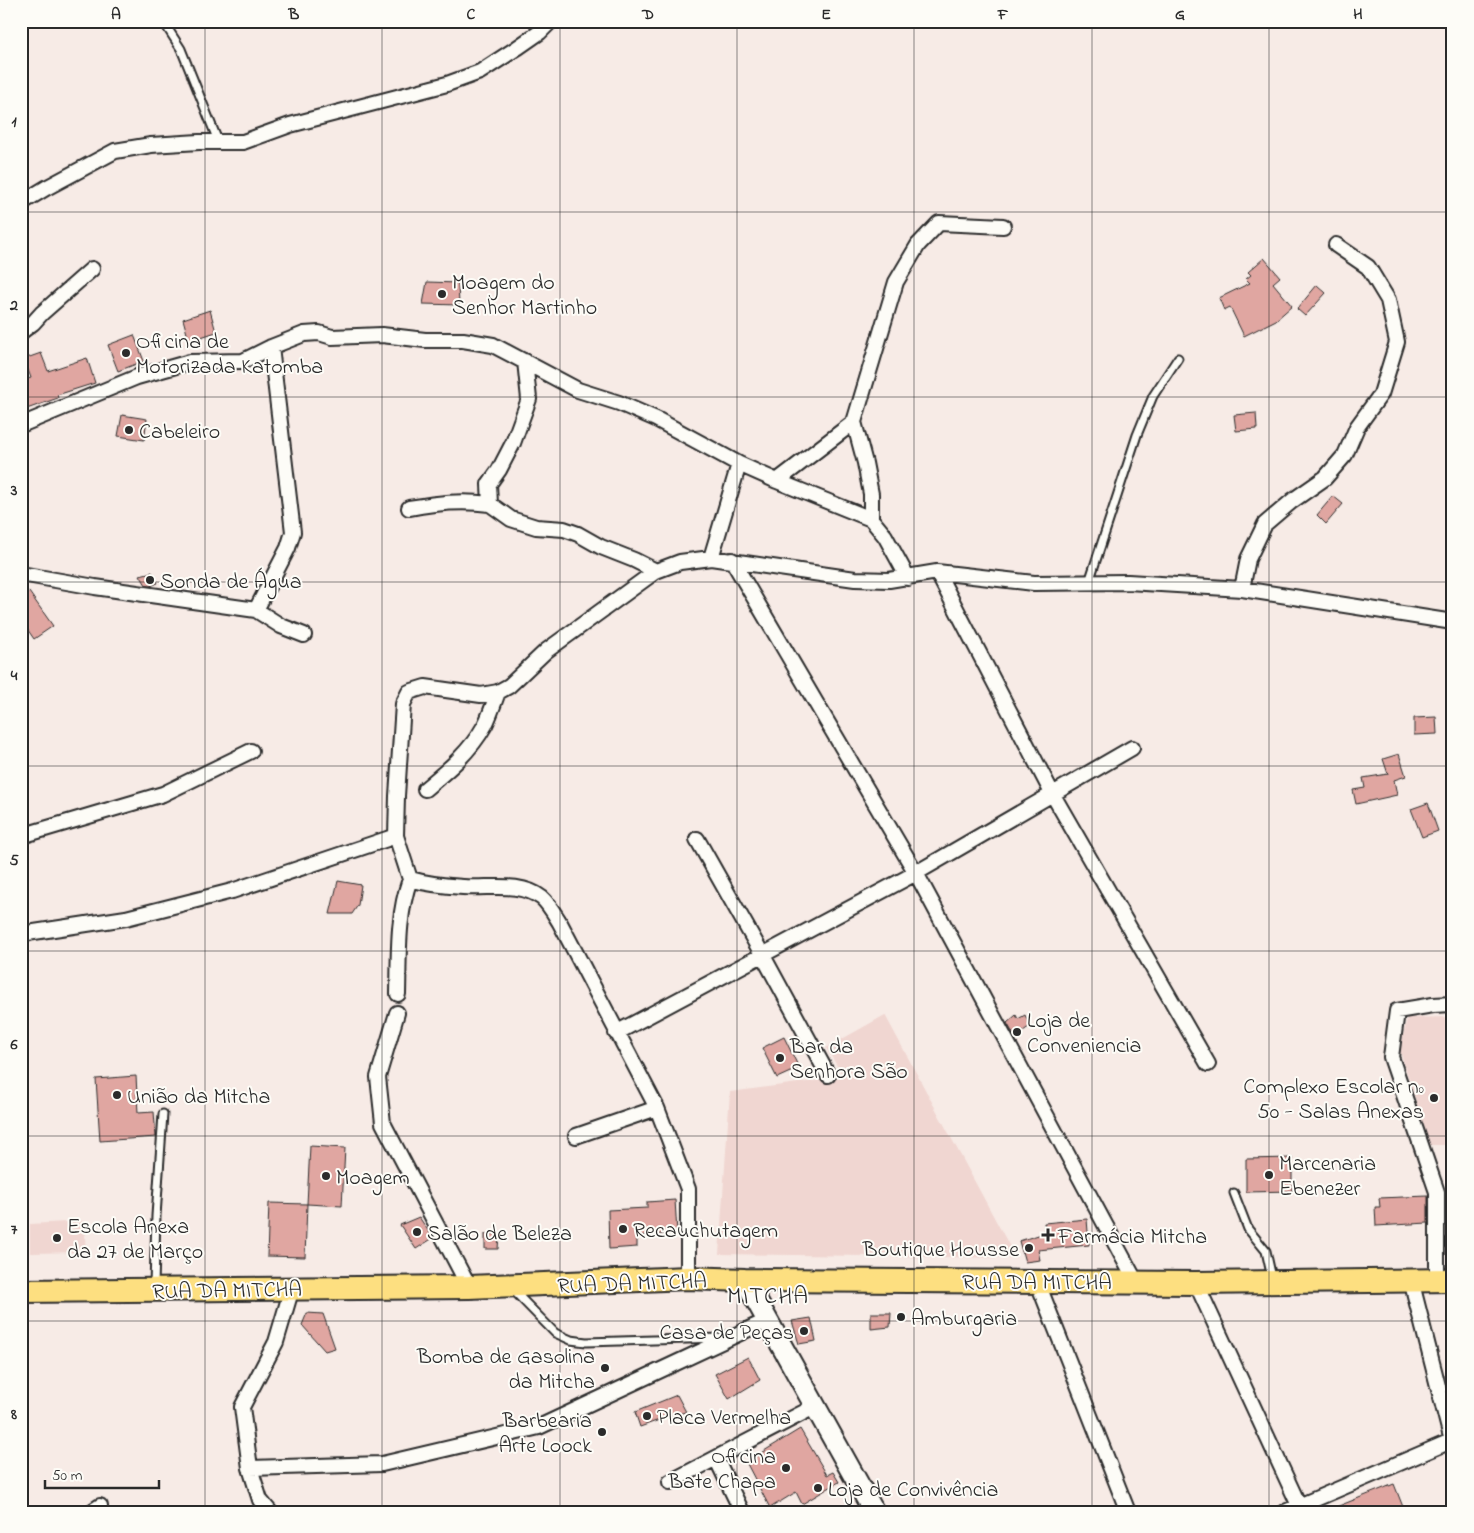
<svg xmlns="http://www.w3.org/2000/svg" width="1474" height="1533" font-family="'Indie Flower',sans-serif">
  <rect width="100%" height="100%" fill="#f7ebe6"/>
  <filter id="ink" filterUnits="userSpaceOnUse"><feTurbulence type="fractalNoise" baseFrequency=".02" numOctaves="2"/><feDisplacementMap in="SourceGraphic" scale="10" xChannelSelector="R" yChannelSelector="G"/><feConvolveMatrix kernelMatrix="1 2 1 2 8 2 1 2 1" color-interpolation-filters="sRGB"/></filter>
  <g filter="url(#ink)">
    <path fill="#f0d6d1" d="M885 1015 1016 1258 719 1254 730 1092 844 1077 826 1048Z
      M1453 1017V1145H1430L1400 1051 1407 1018Z
      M84 1221 86 1252 30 1253V1224Z"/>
    <path fill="#e0a6a1" stroke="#2b2b2b" d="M1264 258 1280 277 1273 283 1292 306 1276 320 1244 336 1230 307 1224 310 1219 298 1250 283 1246 279 1251 275 1248 272Z
      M427 282 458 283 459 305 423 304Z
      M1317 285 1326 293 1305 316 1297 309Z
      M210 310 216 332 189 341 183 319Z
      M134 335 144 361 118 371 108 345Z
      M41 353 48 371 87 358 95 383 57 395 58 398 21 411V381L31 378 24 359Z
      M1256 413 1257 429 1236 431 1234 415Z
      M122 415 147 419 144 440 118 436Z
      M1333 496 1343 504 1326 524 1317 515Z
      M152 572 158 583 150 586 146 585 140 575Z
      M29 592 53 626 34 639 21 620V597Z
      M1436 717 1437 734 1414 735V718Z
      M1399 754 1406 776 1394 780 1397 795 1356 804 1353 790 1365 788 1363 778 1388 774 1383 759Z
      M1428 803 1438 831 1422 837 1411 809Z
      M338 881 361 885 358 905 352 914H330Z
      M1016 1015 1018 1019 1025 1015 1030 1026 1015 1037 1007 1023Z
      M784 1037 799 1068 777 1078 762 1048Z
      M136 1076 138 1113 154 1112 156 1137 100 1141 96 1079Z
      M310 1146 345 1148 342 1206 307 1204Z
      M1292 1158V1191L1246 1192V1159Z
      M1428 1196V1223L1376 1226 1375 1207H1380L1379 1198Z
      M675 1200 677 1233 637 1236V1247L609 1249 608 1210 647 1208V1202Z
      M269 1203 307 1204 305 1257 267 1256Z
      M419 1217 433 1238 416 1249 400 1225Z
      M1087 1219 1089 1245 1038 1250 1040 1260 1025 1262 1019 1241 1045 1233 1044 1223Z
      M485 1234H499L498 1249H485Z
      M307 1313 323 1314 335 1348 325 1351 302 1325Z
      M871 1313H891L890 1327 871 1329Z
      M811 1318 816 1341 799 1344 792 1321Z
      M748 1357 760 1380 729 1399 715 1374Z
      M677 1395 686 1412 673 1415 640 1427 635 1412Z
      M800 1429 827 1475 833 1472 839 1482 802 1504 796 1492 770 1508 746 1462Z
      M1394 1484 1405 1512H1326V1511Z"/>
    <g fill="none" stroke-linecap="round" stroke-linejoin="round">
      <defs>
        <path id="service" d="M163 21 181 49 218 141
          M1089 582 1137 435 1153 396 1178 358
          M1234 1193 1248 1229 1266 1251 1272 1278
          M154 1286 156 1216 163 1114
          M514 1291 555 1333 571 1340 586 1342 721 1338"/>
        <path id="minor" d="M21 203 46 188 115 151 151 145 199 142H243L290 125 447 84 480 72 517 48 540 32 551 21
          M21 332 33 323 42 313 92 269
          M525 361 529 399 513 443 499 470 489 484 490 504 511 519 536 527 564 529 578 534 601 547 634 560 656 571
          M21 425 137 377 190 362 243 361 271 347 304 334 319 333 332 337 382 335 425 340H463L493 345 578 390 619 403 656 419 739 464 777 481 871 519 885 536 908 578
          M777 481 854 422
          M409 508C439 503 460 500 490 504
          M871 519V494L865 463 854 422 896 282 918 245 939 223 1003 226
          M711 558 739 464
          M732 560 916 873 1136 1282
          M937 572 1053 795 1208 1064
          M21 574 95 587 256 610 281 626 304 635
          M1242 589 1248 559 1265 524 1292 501 1325 478 1345 455 1357 427 1381 394 1397 342 1388 300 1368 267 1336 245
          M256 610 288 548 293 532 271 347
          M425 789C448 770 470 752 485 725 490 715 494 703 498 692
          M21 836 163 794 251 751
          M697 839 762 954 828 1075
          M21 934 126 918 232 891 396 836
          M398 994C399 955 397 916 410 879
          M397 1013 378 1077 383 1123 469 1287
          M616 1033 916 873 1132 748
          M576 1136 657 1108
          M688 1278V1189L657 1108 560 923C555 915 549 904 542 898 520 881 489 889 463 887 446 886 427 884 410 879L396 836 397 796 403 704 409 692 425 687 481 695 498 692 509 686 546 651 656 571 680 562 711 558 855 579 889 580 937 572 1034 583 1128 582 1242 589 1453 622
          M1411 1280 1453 1445
          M1437 1280V1192L1391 1057 1397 1011 1433 1005 1453 1004
          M1037 1281 1128 1512
          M1196 1283 1302 1512
          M716 1458 742 1512
          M250 1468 382 1464 539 1427 768 1320
          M670 1482 816 1406
          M91 1512 100 1506
          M270 1512 260 1500 250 1468 242 1407 276 1342 292 1288
          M1285 1512 1451 1441"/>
        <path id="secondary" d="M745 1280 874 1512"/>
        <path id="primary" d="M21 1291 469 1287 688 1278 745 1280 1196 1283 1453 1280"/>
      </defs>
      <use href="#service" stroke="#2b2b2b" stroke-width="11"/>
      <use href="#minor" stroke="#2b2b2b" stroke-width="18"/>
      <use href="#secondary" stroke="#2b2b2b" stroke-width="24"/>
      <use href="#primary" stroke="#2b2b2b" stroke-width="26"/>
      <use href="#service" stroke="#fdfcf7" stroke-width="7"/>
      <use href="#minor" stroke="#fdfcf7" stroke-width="14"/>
      <use href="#secondary" stroke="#fdfcf7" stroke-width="20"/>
      <use href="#primary" stroke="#fddf80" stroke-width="22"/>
    </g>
  </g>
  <path fill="none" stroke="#2b2b2b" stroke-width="1" stroke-opacity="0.55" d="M205 21V1512M382 21V1512M560 21V1512M737 21V1512M914 21V1512M1092 21V1512M1269 21V1512M21 212H1453M21 397H1453M21 582H1453M21 766H1453M21 951H1453M21 1136H1453M21 1321H1453"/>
  <g fill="#2b2b2b" stroke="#fdfcf7" stroke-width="2">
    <circle cx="442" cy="294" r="5"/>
    <circle cx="126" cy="353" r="5"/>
    <circle cx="129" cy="430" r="5"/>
    <circle cx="150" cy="580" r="5"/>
    <circle cx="1017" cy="1032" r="5"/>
    <circle cx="780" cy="1058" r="5"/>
    <circle cx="117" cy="1095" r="5"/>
    <circle cx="1434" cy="1098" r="5"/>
    <circle cx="1269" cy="1175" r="5"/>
    <circle cx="326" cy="1176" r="5"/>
    <circle cx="623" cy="1229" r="5"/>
    <circle cx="417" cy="1232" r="5"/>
    <path d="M1045.5 1227.5h5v5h5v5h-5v5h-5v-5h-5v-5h5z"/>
    <circle cx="57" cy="1238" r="5"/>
    <circle cx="1029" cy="1248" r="5"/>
    <circle cx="901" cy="1317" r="5"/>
    <circle cx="804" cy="1331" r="5"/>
    <circle cx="605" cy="1368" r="5"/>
    <circle cx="647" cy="1416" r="5"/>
    <circle cx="602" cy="1432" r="5"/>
    <circle cx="786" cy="1468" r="5"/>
    <circle cx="818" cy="1488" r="5"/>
  </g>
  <g text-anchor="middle" stroke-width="4" stroke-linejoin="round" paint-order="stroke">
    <g font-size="22" fill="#2b2b2b" stroke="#fdfcf7" text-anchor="start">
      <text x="452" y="289">Moagem do<tspan x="452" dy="25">Senhor Martinho</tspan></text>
      <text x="136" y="348">Oficina de<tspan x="136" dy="25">Motorizada Katomba</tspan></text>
      <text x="139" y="438">Cabeleiro</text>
      <text x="160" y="588">Sonda de Água</text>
      <text x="1027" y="1027">Loja de<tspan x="1027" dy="25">Conveniencia</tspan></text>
      <text x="790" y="1053">Bar da<tspan x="790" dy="25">Senhora São</tspan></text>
      <text x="1424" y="1093" text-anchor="end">Complexo Escolar nº<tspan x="1424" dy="25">50 - Salas Anexas</tspan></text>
      <text x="127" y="1103">União da Mitcha</text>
      <text x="1279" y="1170">Marcenaria<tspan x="1279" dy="25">Ebenezer</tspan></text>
      <text x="336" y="1184">Moagem</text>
      <text x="67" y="1233">Escola Anexa<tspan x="67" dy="25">da 27 de Março</tspan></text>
      <text x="633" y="1237">Recauchutagem</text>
      <text x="427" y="1240">Salão de Beleza</text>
      <text x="1058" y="1243">Farmácia Mitcha</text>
      <text x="1019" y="1256" text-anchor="end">Boutique Housse</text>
      <text x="911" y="1325">Amburgaria</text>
      <text x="794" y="1339" text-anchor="end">Casa de Peças</text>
      <text x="595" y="1363" text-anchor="end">Bomba de Gasolina<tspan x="595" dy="25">da Mitcha</tspan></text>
      <text x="657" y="1424">Placa Vermelha</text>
      <text x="592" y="1427" text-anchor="end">Barbearia<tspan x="592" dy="25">Arte Loock</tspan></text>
      <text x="776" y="1463" text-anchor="end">Oficina<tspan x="776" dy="25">Bate Chapa</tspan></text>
      <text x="828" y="1496">Loja de Convivência</text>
    </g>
    <g font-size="22" fill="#2b2b2b" stroke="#fdfcf7">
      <text x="1037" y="1289">RUA DA MITCHA</text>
      <text transform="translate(632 1282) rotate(-2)" y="8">RUA DA MITCHA</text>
      <text transform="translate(227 1289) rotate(-1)" y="8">RUA DA MITCHA</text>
    </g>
    <g font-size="24" letter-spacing="1" fill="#2b2b2b" stroke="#fdfcf7">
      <text x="768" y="1303">MITCHA</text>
    </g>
  </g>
  <rect width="1474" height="1533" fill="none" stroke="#fdfcf7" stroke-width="55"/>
  <path d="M45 1480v8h114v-8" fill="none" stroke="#2b2b2b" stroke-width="2.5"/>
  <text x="52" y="1480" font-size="15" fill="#2b2b2b" stroke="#fdfcf7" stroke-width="4" paint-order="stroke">50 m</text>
  <rect x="28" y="28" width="1418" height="1478" fill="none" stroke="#2b2b2b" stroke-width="2"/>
  <g font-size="16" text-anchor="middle" font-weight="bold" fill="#2b2b2b">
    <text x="116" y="19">A</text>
    <text x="294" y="19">B</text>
    <text x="471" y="19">C</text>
    <text x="648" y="19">D</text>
    <text x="826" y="19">E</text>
    <text x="1003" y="19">F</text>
    <text x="1180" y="19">G</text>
    <text x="1358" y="19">H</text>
    <text x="14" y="126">1</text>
    <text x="14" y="310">2</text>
    <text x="14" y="495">3</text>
    <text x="14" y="680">4</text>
    <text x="14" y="865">5</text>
    <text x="14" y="1049">6</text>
    <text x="14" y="1234">7</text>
    <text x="14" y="1419">8</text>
  </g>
</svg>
